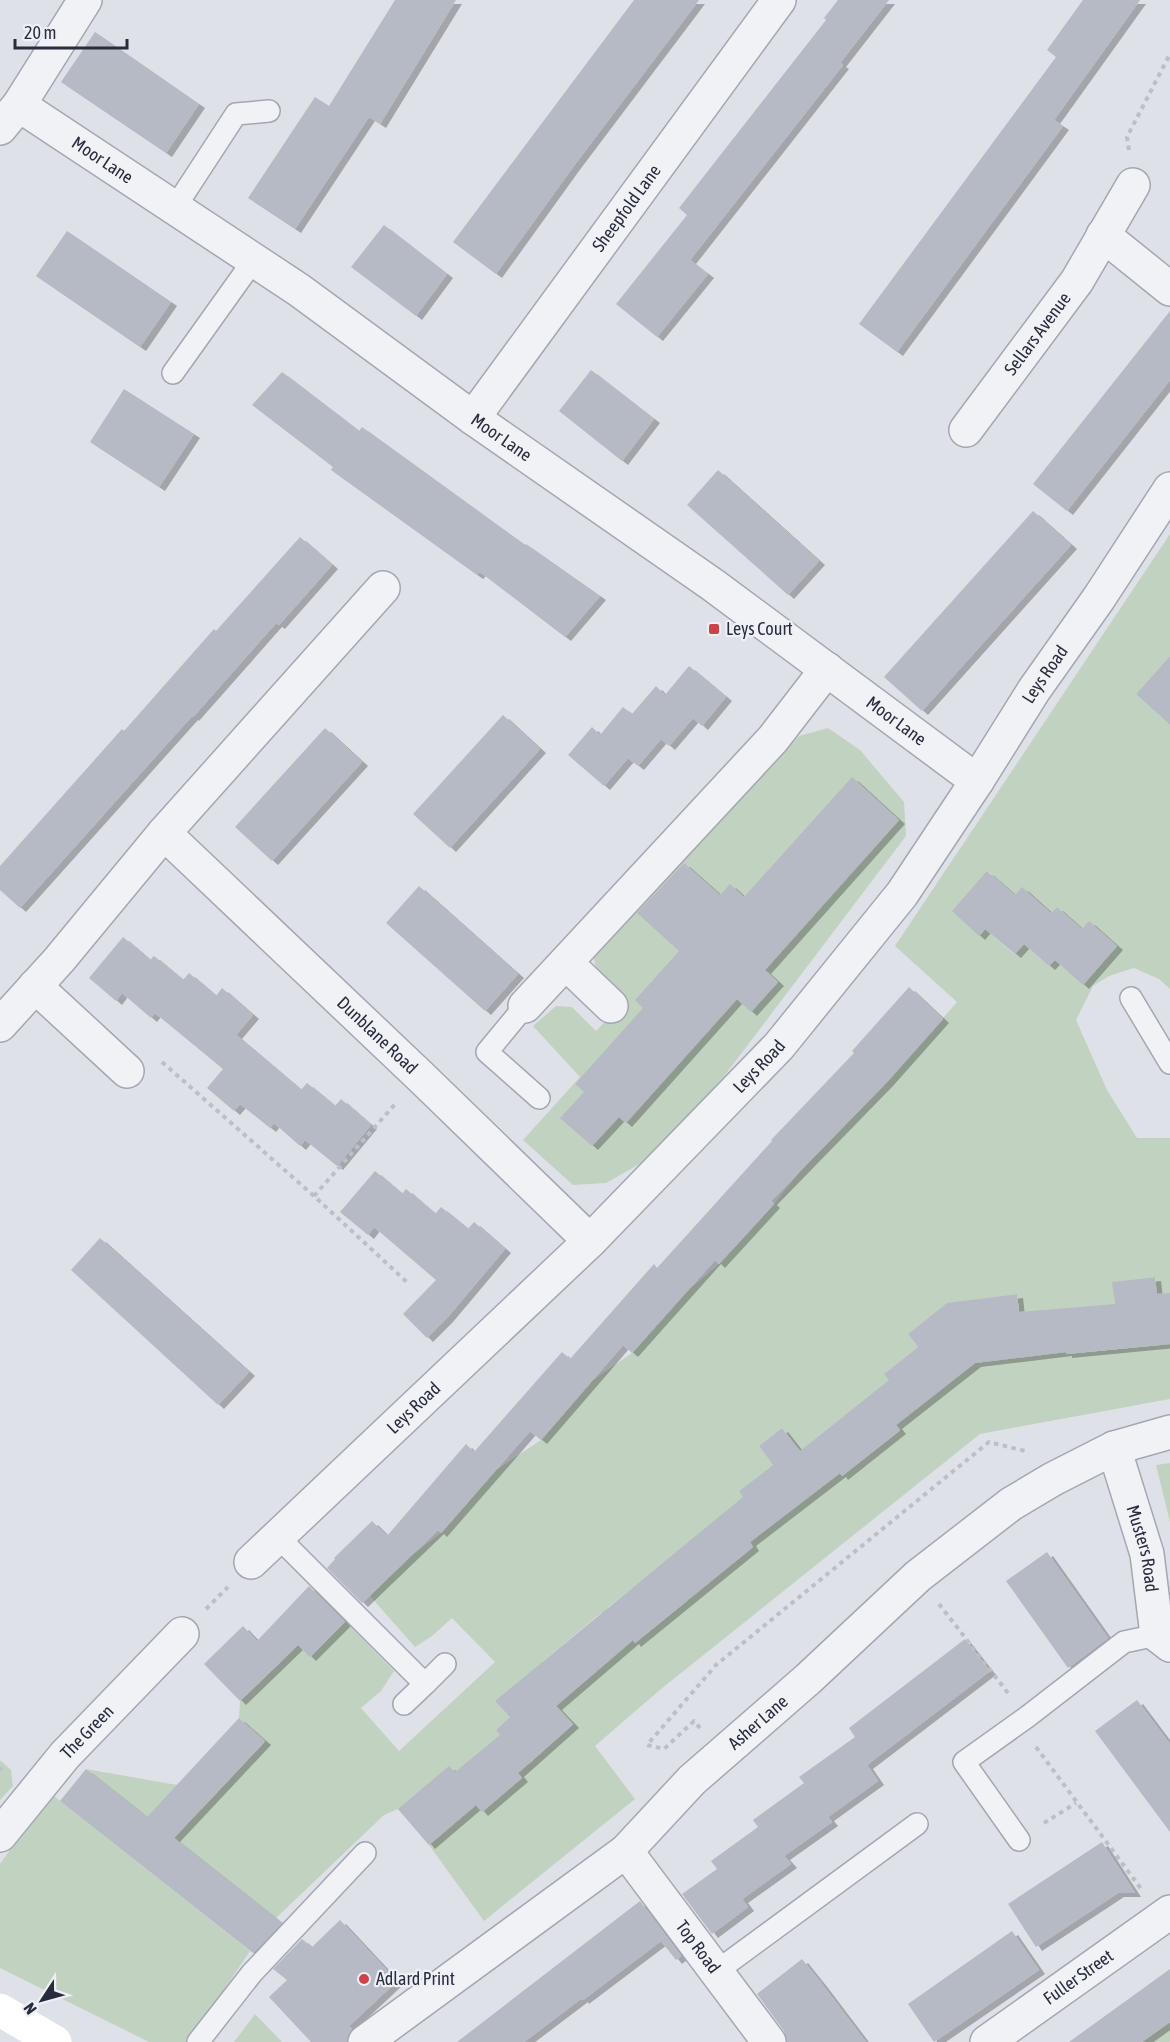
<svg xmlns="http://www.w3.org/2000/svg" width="1170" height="2042" font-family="'Asap Condensed',sans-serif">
  <defs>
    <filter id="shadow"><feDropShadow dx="6" dy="4" stdDeviation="0" flood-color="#0004"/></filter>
  </defs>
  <rect width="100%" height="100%" fill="#dee1e8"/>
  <path fill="#c2d2c0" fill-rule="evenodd" d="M1170 534V656L1136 694 1170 725V989L1159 979 1134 968 1109 976 1093 986 1076 1020 1107 1090 1137 1138H1170V1399L980 1434 661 1689 595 1746 635 1799 484 1921 429 1845 398 1809 384 1815 276 1918 86 1769 177 1785 202 1809 265 1742 239 1718 240 1701 279 1664 294 1641 311 1657 345 1621 394 1671 381 1691 361 1708 399 1751 495 1662 452 1618 432 1636 415 1647 370 1596 408 1558 441 1533 496 1470 541 1440 593 1380 632 1353 685 1293 719 1264 774 1204 802 1169 887 1082 957 1002 895 946ZM988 871 1015 895 1022 888 1051 913 1057 907 1082 929 1089 922 1117 946 1083 984 1055 960 1049 966 1024 944 1014 954 985 929 980 935 953 911ZM1155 1277 1162 1345 1067 1354 1063 1323 1115 1304 1113 1282ZM1017 1294 1020 1316 973 1300ZM945 1305 965 1370 884 1374 918 1347 908 1334ZM871 1395 900 1431 842 1476 814 1440ZM782 1428 825 1484 777 1521H762L739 1491 773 1465 759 1446ZM725 1512 753 1547 702 1588ZM659 1567 687 1601 635 1643 607 1608ZM601 1613 622 1639 611 1649 615 1655 572 1692 542 1662ZM541 1689 573 1725 528 1765 496 1730ZM492 1742 522 1778 451 1776Z
    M828 728 860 750 904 802 906 836 725 1075 683 1122 645 1161 606 1183 573 1185 523 1140 580 1077 533 1026 556 1006 572 1007 596 1031 627 998 597 973 593 954 799 736Z
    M1170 1463V1522L1156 1465Z
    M0 1760 11 1770 13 1786 0 1800Z
    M50 1793 250 1951 189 2042H149L0 1968V1864Z
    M255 2014 282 2042H234Z
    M1170 2022V2042H1142Z"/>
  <path fill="#b6bac4" filter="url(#shadow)" d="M395 0H456L380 124 369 117 295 229 248 198 315 97 329 106Z
    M634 0H699L573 167 496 274 453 242Z
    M838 0H889L840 63 843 65 690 260 708 274 657 337 616 304 687 215 679 208 826 20 824 18Z
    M1083 0H1140L1054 120 1063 126 897 352 859 324 1056 57 1047 50Z
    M95 32 199 104 166 153 61 82Z
    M384 225 447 274 416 316 351 267Z
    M67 231 171 302 140 347 36 276Z
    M1170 311V380L1067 511 1033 484Z
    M591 370 654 419 622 461 559 411Z
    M282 372 359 431 362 427 525 545 526 544 600 596 565 637 480 572 477 575 331 470 333 467 252 405Z
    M124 389 194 434 159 487 90 442Z
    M718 470 819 561 788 595 687 505Z
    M1033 511 1071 545 922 711 884 677Z
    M300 537 332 565 279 625 276 623 193 717 192 716 20 908 0 890V866L122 729 124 731 214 629 216 631Z
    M1170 656V725L1136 694Z
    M689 666 726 697 702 726 693 718 669 746 661 739 638 766 628 758 604 786 568 755 592 727 600 735 623 707 632 714 656 686 665 695Z
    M503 715 540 749 450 848 413 814Z
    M325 728 362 762 272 861 235 827Z
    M852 777 899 820 765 970 778 982 751 1012 737 999 626 1123 619 1117 592 1146 560 1118 584 1092 575 1084 643 1008 635 1000 679 951 637 913 684 863 720 895 730 884 744 897Z
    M987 871 1015 895 1022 887 1051 913 1057 907 1082 929 1089 921 1117 946 1083 985 1055 960 1049 966 1024 944 1015 954 985 929 979 936 952 911Z
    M419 886 518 974 485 1011 386 923Z
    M123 937 150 960 154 956 183 980 189 973 216 996 222 988 253 1015 236 1035 301 1090 307 1083 335 1106 341 1099 371 1125 337 1166 305 1140 300 1146 274 1123 270 1128 240 1104 234 1111 207 1088 223 1069 155 1013 151 1018 122 993 116 1001 89 978Z
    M909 987 943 1019 887 1082 771 1201 774 1204 719 1264 715 1260 632 1353 623 1345 541 1440 530 1431 441 1533 438 1530 362 1603 327 1568 335 1559 334 1558 372 1521 387 1536 466 1444 474 1452 562 1352 570 1359 654 1264 657 1268 772 1141 771 1140 854 1053 852 1051Z
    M375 1171 402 1194 406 1189 435 1214 441 1207 468 1229 474 1222 505 1249 447 1318 427 1338 403 1314 436 1280 374 1227 368 1235 340 1212Z
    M100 1238 249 1372 218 1405 71 1270Z
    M1155 1277 1157 1294 1170 1293V1344L1066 1354V1352L975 1363 896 1425 900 1430 842 1476 840 1473 750 1542 753 1547 635 1643 633 1640 556 1706 573 1724 518 1773 522 1778 482 1812 476 1805 429 1845 398 1809 449 1766 455 1772 500 1735 496 1730 510 1717 495 1701 743 1497 739 1491 773 1465 759 1446 782 1428 800 1451 889 1380 884 1374 918 1347 908 1334 947 1303 1017 1294 1019 1312 1115 1304 1112 1282Z
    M1047 1552 1108 1638 1068 1668 1006 1581Z
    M309 1586 345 1622 310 1657 298 1645 240 1701 204 1664 243 1626 257 1641Z
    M965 1639 990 1671 867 1765 878 1781 828 1817 832 1822 784 1856 791 1864 742 1899 748 1907 712 1934 682 1894 717 1869 711 1861 758 1827 753 1820 804 1783 799 1777 855 1737 849 1728Z
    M1137 1700 1170 1744V1832L1095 1731Z
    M239 1718 265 1741 174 1838 282 1923 253 1953 60 1801 86 1769 147 1817Z
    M1102 1842 1135 1893H1118L1036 1947 1008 1904Z
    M640 1901 681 1956 676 1960 661 1941 583 2000 582 1998 524 2042H457Z
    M340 1920 397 1981 349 2026 352 2029 348 2035 347 2042H311L269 1997 287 1980 273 1969 302 1939 312 1947Z
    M1012 1931 1039 1970 934 2042 908 2004Z
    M802 1959 822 1984 866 2042H787L784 2031 757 1994Z
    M1170 1969V2022L1142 2042H1069Z"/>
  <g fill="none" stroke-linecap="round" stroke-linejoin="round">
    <defs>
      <path id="lane" d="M174 209 236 114 269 111
        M173 373 253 261
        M1131 998 1170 1063
        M525 1006 487 1052 539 1098
        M278 1537 425 1684 404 1704
        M425 1684 445 1664
        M1019 1840 964 1762 1027 1717 1124 1642 1157 1635
        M717 1971 917 1824
        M198 2042 252 1973 365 1853"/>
      <g id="street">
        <path id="s1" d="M19 105 299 290 473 418 713 585 977 781"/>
        <path d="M0 128 19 105 85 0"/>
        <path d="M1103 235 1170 289"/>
        <path id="s2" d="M473 418 779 0"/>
        <path id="s3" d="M966 430 1077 281 1133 185"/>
        <path id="s4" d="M164 833 420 1076 590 1241"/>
        <path d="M566 963 611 1006"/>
        <path d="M35 986 127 1071"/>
        <path d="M525 1006 773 739 827 669"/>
        <path d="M0 1025 59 960 164 833 383 588"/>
        <path id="s5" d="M1114 1448 1147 1554 1157 1635 1170 1645"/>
        <path id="s6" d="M251 1562 590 1241 779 1046 902 894 977 781 1034 690 1099 598 1170 489"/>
        <path id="s7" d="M0 1835 65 1755 182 1634"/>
        <path id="s8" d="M626 1851 769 2042"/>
        <path id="s9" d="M365 2042 626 1851 692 1780 808 1679 918 1576 1011 1504 1053 1479 1114 1448 1170 1432"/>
        <path id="s10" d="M987 2042 1170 1912"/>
      </g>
    </defs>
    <use href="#lane" stroke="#a4a7b2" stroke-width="24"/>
    <use href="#street" stroke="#a4a7b2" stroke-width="36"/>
    <path stroke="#bdbfc6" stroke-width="4" stroke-dasharray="4.5 4.5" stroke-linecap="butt" d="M1129 150 1127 137 1170 54
      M162 1062 314 1196 409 1284
      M314 1196 397 1102
      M939 1604 1008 1693
      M206 1609 228 1587
      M700 1728 694 1721 664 1749 647 1745 716 1665 989 1442 1029 1452
      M1036 1747 1142 1890
      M0 1768 2 1770
      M1044 1823 1076 1803"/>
    <use href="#lane" stroke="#f1f2f6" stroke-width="21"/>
    <use href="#street" stroke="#f1f2f6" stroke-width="33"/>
    <path stroke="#fff" stroke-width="33" d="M0 2010 55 2042"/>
  </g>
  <g fill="#cc4449" stroke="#eef0f5" stroke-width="2">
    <rect x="708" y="623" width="12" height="12" rx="3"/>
    <circle cx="364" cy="1979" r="6"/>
  </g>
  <g text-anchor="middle" stroke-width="4.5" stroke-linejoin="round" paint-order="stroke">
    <g font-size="18" fill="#282d3e" stroke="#eef0f5">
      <text dy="6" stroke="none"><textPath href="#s1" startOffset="100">Moor Lane</textPath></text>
      <text dy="6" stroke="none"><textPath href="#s2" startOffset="260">Sheepfold Lane</textPath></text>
      <text dy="6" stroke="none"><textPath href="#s3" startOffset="120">Sellars Avenue</textPath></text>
      <text dy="6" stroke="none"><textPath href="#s1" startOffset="586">Moor Lane</textPath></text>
      <text dy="6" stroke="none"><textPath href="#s6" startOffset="1196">Leys Road</textPath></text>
      <text dy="6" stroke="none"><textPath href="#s1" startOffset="1072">Moor Lane</textPath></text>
      <text dy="6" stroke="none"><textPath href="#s4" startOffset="294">Dunblane Road</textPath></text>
      <text dy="6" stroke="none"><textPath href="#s6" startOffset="710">Leys Road</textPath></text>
      <text dy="6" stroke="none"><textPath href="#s6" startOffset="224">Leys Road</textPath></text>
      <text dy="6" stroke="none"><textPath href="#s5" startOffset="105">Musters Road</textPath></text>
      <text dy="6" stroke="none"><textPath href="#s9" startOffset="508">Asher Lane</textPath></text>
      <text dy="6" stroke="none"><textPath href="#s7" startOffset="135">The Green</textPath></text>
      <text dy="6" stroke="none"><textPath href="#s8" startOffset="120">Top Road</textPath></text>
      <text dy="6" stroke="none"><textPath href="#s10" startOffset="112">Fuller Street</textPath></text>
    </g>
    <g font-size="18" fill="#282d3e" stroke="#eef0f5" text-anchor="start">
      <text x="726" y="635">Leys Court</text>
      <text x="376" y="1985">Adlard Print</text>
    </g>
  </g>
  <g transform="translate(42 2000) rotate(234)" stroke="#eef0f5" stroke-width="4.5" paint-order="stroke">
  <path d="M0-4.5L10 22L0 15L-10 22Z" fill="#282d3e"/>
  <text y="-9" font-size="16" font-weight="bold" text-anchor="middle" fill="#282d3e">N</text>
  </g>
  <path d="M15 39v9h112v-9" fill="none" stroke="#282d3e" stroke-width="3"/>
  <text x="24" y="39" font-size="18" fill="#282d3e" stroke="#eef0f5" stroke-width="4.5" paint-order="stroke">20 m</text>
</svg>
